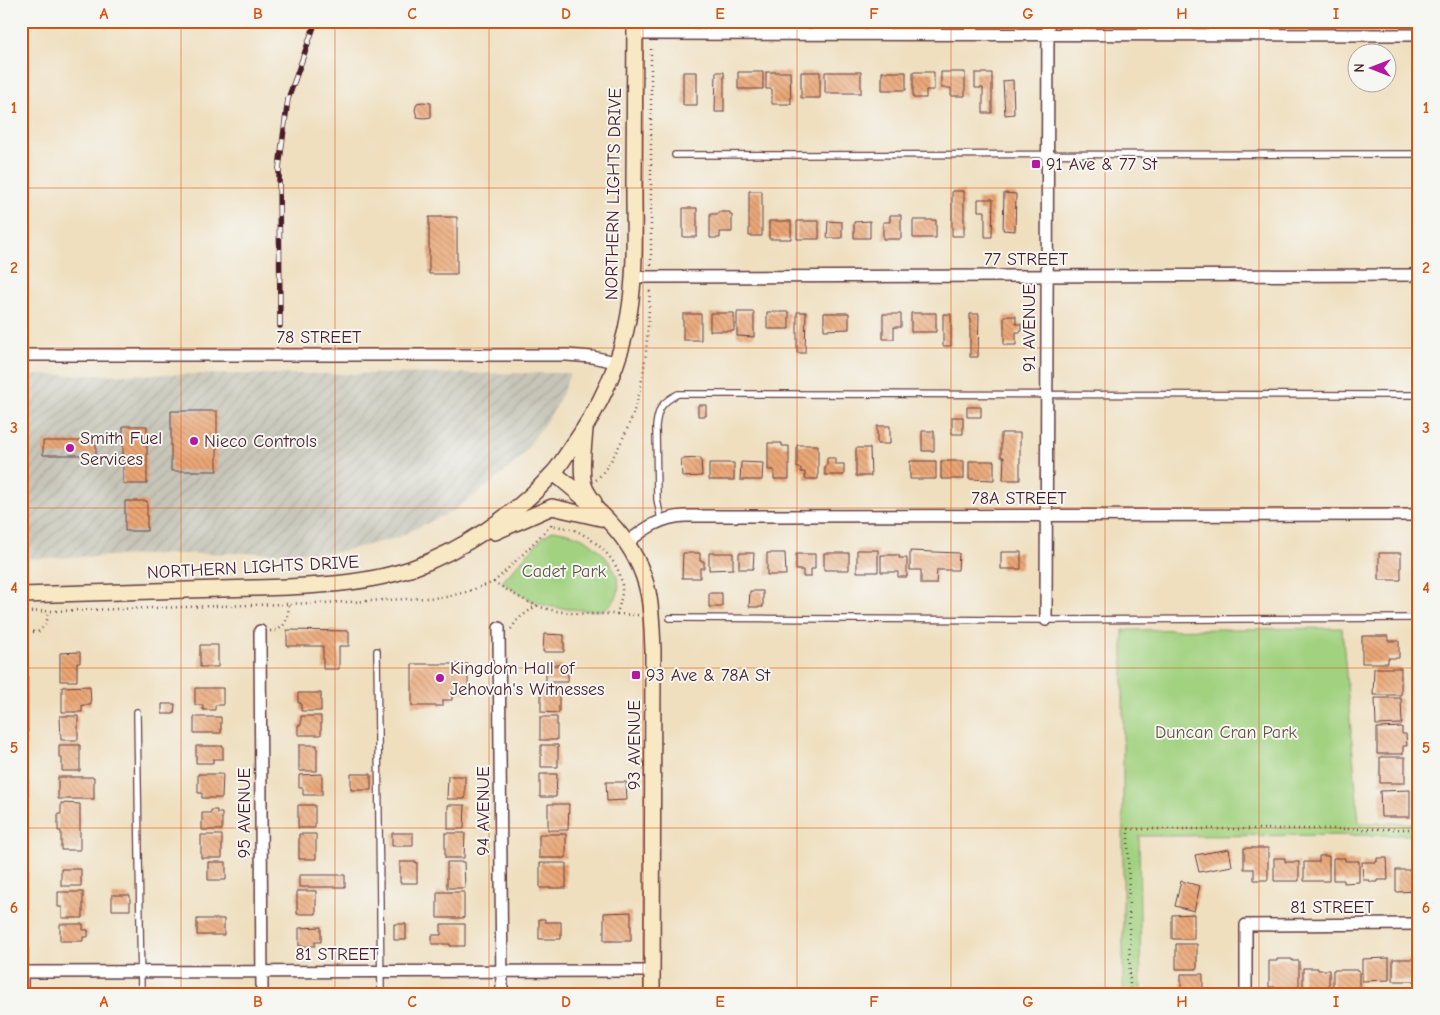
<svg xmlns="http://www.w3.org/2000/svg" width="1440" height="1015" font-family="'Comic Neue',sans-serif">
  <defs>
    <pattern id="industrial-furrows" width="10" height="10" patternUnits="userSpaceOnUse" patternTransform="scale(1.25)"><rect width="10" height="10" fill="#c6c5b8"/><path d="M-1 1l2-2M0 10L10 0M9 11l2-2" fill="none" stroke="#aca99e"/></pattern>
    <pattern id="building-back-hatch" width="6" height="6" patternUnits="userSpaceOnUse" patternTransform="scale(1.25)"><rect width="6" height="6" fill="#eba776"/><path d="M-1 5l2 2M0 0l6 6M5-1l2 2" fill="none" stroke="#c08761"/></pattern>
  </defs>
  <rect width="100%" height="100%" fill="#f6f6f2"/>
  <filter id="ink" filterUnits="userSpaceOnUse"><feTurbulence type="fractalNoise" baseFrequency=".02" numOctaves="2"/><feDisplacementMap in="SourceGraphic" scale="10" xChannelSelector="R" yChannelSelector="G"/><feConvolveMatrix kernelMatrix="1 2 1 2 8 2 1 2 1" color-interpolation-filters="sRGB"/></filter>
  <filter id="wash" filterUnits="userSpaceOnUse"><feTurbulence type="fractalNoise" baseFrequency=".0096" numOctaves="4" result="noise"/><feDisplacementMap in="SourceGraphic" scale="20" xChannelSelector="R" yChannelSelector="G"/><feGaussianBlur stdDeviation="1.12" result="paint"/><feColorMatrix in="noise" values="0 0 0 0 0 0 0 0 0 0 0 0 0 0 0 0 0 1.4 0 .05"/><feComposite in="paint" operator="in"/></filter>
  <g filter="url(#wash)">
    <rect width="100%" height="100%" fill="#efdfbf"/>
    <path fill="url(#industrial-furrows)" d="M570 373 563 392 554 410 520 458 489 485 453 511 396 538 339 552 174 554 21 559V375Z"/>
    <path fill="#a2d280" stroke="#767856" d="M852 21H992V23H852Z
      M553 530C564 532 576 534 586 540 606 552 636 589 606 608 600 612 591 610 584 610 566 609 548 608 531 600 521 595 511 588 502 582L542 538Z
      M1342 628 1359 823H1419V835L1139 836 1141 994H1123V630Z"/>
    <g id="blocks">
      <path fill="url(#building-back-hatch)" d="M683 72H697V105H683Z
        M716 72H724V112H715Z
        M738 72H763V89H738Z
        M766 72H790L791 104H772V89H766Z
        M801 72H820V98H801Z
        M825 72H861V93H825Z
        M882 72H906V90H882Z
        M913 72H934V90H926V98H913Z
        M941 72H965V96H951V88H941Z
        M975 73H992V113H983V88H975Z
        M1013 80 1014 114 1005 115 1003 81Z
        M423 102 431 103V117L424 118 417 117 415 110 417 103Z
        M749 191H762V236H749Z
        M952 191H964V236H952Z
        M1004 193 1016 194 1015 231 1003 230Z
        M978 199H993L992 237H985V211H978Z
        M683 208H697V237H683Z
        M718 212H730V215H732V232H720V238H710V214H718Z
        M890 215H901V239H883V222H890Z
        M429 217H457V274H429Z
        M913 220H936V238H913Z
        M769 221H791V239H769Z
        M797 221H819V239H797Z
        M828 221 842 222V238H827Z
        M870 221V238H854V222Z
        M737 312H754V337L737 336Z
        M767 312H789V329H767Z
        M797 312H806L805 353H797Z
        M710 313H734V331H710Z
        M824 313H849V329L824 330Z
        M911 313H936V332H911Z
        M683 314H701V340H683Z
        M883 314H901V327H894V339H883Z
        M943 314H951V346H943Z
        M970 314H979L978 357H970Z
        M1004 316H1016V324H1021V332H1016V345H1004Z
        M698 405H706V416H698Z
        M967 407H981V417H967Z
        M171 411H217V471H171Z
        M952 417H963V434H952Z
        M123 426H147V484H123Z
        M877 426H890V444H877Z
        M922 431H934V451H922Z
        M1001 433H1020V480H1003L1004 457H1001Z
        M43 441H96V455H43Z
        M768 443H782V446H789V479H774V470H768Z
        M797 445H818V479H805V472H801V468H797Z
        M856 448H870L871 476H856Z
        M701 458 702 476 682 477 681 459Z
        M827 458H835V464H844V475H825V465H827Z
        M910 461H936V479H910Z
        M941 461H964V479H941Z
        M969 461H994V480L969 479Z
        M741 462 763 463 762 480H740Z
        M709 463H734V480H709Z
        M125 501H147V531H125Z
        M857 550H878V572H857Z
        M910 551 959 553 958 570H937L936 584H921V570H910Z
        M1001 552H1021V569H1001Z
        M683 553H700V561H704V568H700V578H682Z
        M709 553H733V569L709 570Z
        M739 553H754L753 569H739Z
        M767 553H785L786 575H767Z
        M824 553H849V570H824Z
        M1379 553H1401V580H1379Z
        M796 554H815V569H811V577H803V570H796Z
        M881 555H899V558H907V577H898V572H881Z
        M750 591H763V607H749Z
        M709 593H722V607H709Z
        M287 630 349 631V646H339V669H323V646H287Z
        M544 634 564 635V652H543Z
        M1362 636H1388V641H1399V658H1388V663H1362Z
        M200 645H218V667H200Z
        M80 652V663H77V681H60V653Z
        M412 664H468V693H452V700H443V706H412Z
        M546 665H562V670H568V682H546Z
        M1374 668H1401V695H1373Z
        M90 686 91 705H82V712H62V687Z
        M541 687H559V713L541 712Z
        M195 688H223V705H215V710H203V705H195Z
        M298 693H321V711H301V703H298Z
        M1375 698H1401L1402 724 1376 725Z
        M162 704H175L174 714H162Z
        M60 716H78V740H61Z
        M301 716H321V735H298V725H301Z
        M194 717H221V733H194Z
        M540 717H557V740H540Z
        M1402 727V734H1406L1407 746H1403V754H1377V728Z
        M59 745H80V771H62V758H59Z
        M299 745H317V771H299Z
        M541 745H558V767H541Z
        M196 746H223V759H213V763H196Z
        M1380 757H1405V783H1380Z
        M198 774H223L222 798H202V793H198Z
        M322 774V795H303V788H299V775Z
        M351 774H371V790H351Z
        M540 774H557L556 797H540Z
        M448 776H465V799H447Z
        M58 777H94V799H58Z
        M606 782H626L627 800 607 801Z
        M1410 790V817H1381L1380 791Z
        M61 803 80 804V850H61V831H58V814H61Z
        M548 804H569L568 830H548Z
        M298 805H315V828H298Z
        M448 805H465L464 829H448Z
        M211 810H217V813H222V830H202V813H211Z
        M392 833H413V846H392Z
        M445 833H465L464 858H445Z
        M299 834H316V859H299Z
        M539 834H566V858H539Z
        M201 835H222V858H201Z
        M1244 848H1268V880H1254V869H1244Z
        M1229 849 1232 866 1199 872 1195 855Z
        M1319 856H1329V881H1304V862H1319Z
        M1274 858H1285V862H1299V881H1274Z
        M1333 858H1345V861H1359V882L1344 883V880H1333Z
        M1377 858H1387L1388 880H1377V882H1370V880H1363L1362 862H1377Z
        M208 862H226V880H208Z
        M400 862H417V883H400Z
        M447 862H464L465 888H447Z
        M540 863H566V888H540Z
        M61 869H81V886H61Z
        M1396 870H1419V891L1396 892Z
        M299 875H345V887H299Z
        M1181 881 1200 886 1194 911 1175 906Z
        M297 891H316V914H297Z
        M58 892H83V918H62V907H58Z
        M437 892H464V918H437Z
        M112 895H130V910H112Z
        M631 912V941H604V913Z
        M1194 914V939H1172V915Z
        M197 919H224V935H197Z
        M539 919H545V922H561V939H539Z
        M60 924H83V930H88V937H83V941H60Z
        M394 924H406V940H394Z
        M441 924H465V946H450V944H432V935H441Z
        M321 927V942H315V946H299V928Z
        M1176 944H1197V969H1176Z
        M1389 958V980L1362 981V959Z
        M1277 959H1292V961H1299V987H1269V961H1277Z
        M1393 959H1418V981H1393Z
        M1303 968H1318V970H1329V992H1318V988H1303Z
        M1333 970H1359V988H1344V992H1333Z
        M1181 974H1203V994H1181Z"/>
    </g>
  </g>
  <g filter="url(#ink)">
    <use href="#blocks" fill-opacity="0" stroke="#633c41" stroke-width="1"/>
    <g fill="none" stroke-linecap="round" stroke-linejoin="round">
      <defs>
        <path id="lane" d="M675 155 1419 154
          M661 520 657 499 656 426C658 408 662 402 678 394L1419 395
          M670 618 1046 620 1419 618
          M377 651 381 994
          M137 712 141 994"/>
        <path id="street" d="M635 34 1419 35
          M633 277 1419 275
          M21 355H567L592 357 616 362
          M627 543C645 528 661 517 685 516L1419 515
          M1046 620 1048 21
          M499 628 502 994
          M260 631 262 994
          M21 632 22 994
          M21 972 652 971
          M1246 994V925L1419 924"/>
        <path id="secondary" d="M585 429C584 445 580 469 584 485 586 492 590 497 594 502
          M554 473C595 507 636 537 648 592 652 611 652 631 653 650L652 994
          M495 532 552 507 605 519
          M21 595 288 587C330 585 371 582 410 569 461 551 517 514 553 473 559 467 564 458 569 451 598 411 621 364 629 314 636 272 634 230 634 187 634 132 635 77 635 21"/>
      </defs>
      <use href="#lane" stroke="#633c41" stroke-width="8"/>
      <use href="#street" stroke="#633c41" stroke-width="14"/>
      <use href="#secondary" stroke="#633c41" stroke-width="18"/>
      <path stroke="#633c41" stroke-width="2.5" stroke-dasharray="1 4" stroke-linecap="butt" d="M651 265V45
        M596 480C607 469 614 456 621 442 647 391 647 343 650 288
        M551 525 523 554 494 582C507 590 521 599 535 605 560 615 591 614 617 614 619 605 623 595 622 587 621 562 598 542 577 531 570 528 559 527 551 525V522
        M21 612 349 602 446 597 466 592 494 582
        M617 614 638 615
        M511 629 518 619 537 605
        M270 631C286 631 288 617 289 604
        M33 632H38C46 625 48 622 48 611
        M1130 994 1128 829H1419"/>
      <use href="#lane" stroke="#fff" stroke-width="5.5"/>
      <use href="#street" stroke="#fff" stroke-width="11"/>
      <use href="#secondary" stroke="#f8e8c3" stroke-width="15"/>
      <defs>
        <path id="rail" d="M280 326 279 168 288 99 316 21"/>
      </defs>
      <use href="#rail" stroke="#4a1f2b" stroke-width="5.5"/>
      <use href="#rail" stroke="#f6f6f2" stroke-width="4" stroke-dasharray="11" stroke-linecap="butt"/>
    </g>
  </g>
  <path fill="none" stroke="#d8530f" stroke-width="1" stroke-opacity="0.55" d="M181 21V994M335 21V994M489 21V994M643 21V994M797 21V994M951 21V994M1105 21V994M1259 21V994M21 188H1419M21 348H1419M21 508H1419M21 668H1419M21 828H1419"/>
  <g fill="#b5179e" stroke="#f6f6f2" stroke-width="2">
    <rect x="1031" y="159" width="10" height="10" rx="2.5"/>
    <circle cx="194" cy="441" r="5"/>
    <circle cx="70" cy="448" r="5"/>
    <rect x="631" y="670" width="10" height="10" rx="2.5"/>
    <circle cx="440" cy="678" r="5"/>
  </g>
  <g text-anchor="middle" stroke-width="4" stroke-linejoin="round" paint-order="stroke">
    <g font-size="18" fill="#4a1f2b" stroke="#f6f6f2" text-anchor="start">
      <text x="1046" y="170">91 Ave &amp; 77 St</text>
      <text x="80" y="444">Smith Fuel<tspan x="80" dy="21">Services</tspan></text>
      <text x="204" y="447">Nieco Controls</text>
      <text x="450" y="674">Kingdom Hall of<tspan x="450" dy="21">Jehovah's Witnesses</tspan></text>
      <text x="646" y="681">93 Ave &amp; 78A St</text>
    </g>
    <g font-size="18" fill="#4a1f2b" stroke="#f6f6f2">
      <text transform="translate(613 194) rotate(-89)" y="6">NORTHERN LIGHTS DRIVE</text>
      <text x="1026" y="265">77 STREET</text>
      <text transform="translate(1029 328) rotate(-90)" y="6">91 AVENUE</text>
      <text x="319" y="343">78 STREET</text>
      <text x="1019" y="504">78A STREET</text>
      <text transform="translate(253 567) rotate(-3)" y="6">NORTHERN LIGHTS DRIVE</text>
      <text transform="translate(634 745) rotate(-90)" y="6">93 AVENUE</text>
      <text transform="translate(483 811) rotate(-90)" y="6">94 AVENUE</text>
      <text transform="translate(244 813) rotate(-90)" y="6">95 AVENUE</text>
      <text x="1332" y="913">81 STREET</text>
      <text x="337" y="960">81 STREET</text>
    </g>
    <g font-size="18" fill="#645544" stroke="#f6f6f2">
      <text x="564" y="577">Cadet Park</text>
      <text x="1226" y="738">Duncan Cran Park</text>
    </g>
  </g>
  <rect width="1440" height="1015" fill="none" stroke="#f6f6f2" stroke-width="55"/>
  <g transform="translate(1372 68) rotate(270)"><circle r="24" fill="#f6f6f2" stroke="#b1a0a2"/>
  <path d="M0-4L9 19L0 12L-9 19Z" fill="#b5179e"/>
  <text y="-8" font-size="14" font-weight="bold" text-anchor="middle" fill="#4a1f2b">N</text>
  </g>
  <rect x="28" y="28" width="1384" height="960" fill="none" stroke="#d8530f" stroke-width="2"/>
  <g font-size="16" text-anchor="middle" font-weight="bold" fill="#d8530f">
    <text x="104" y="19">A</text>
    <text x="258" y="19">B</text>
    <text x="412" y="19">C</text>
    <text x="566" y="19">D</text>
    <text x="720" y="19">E</text>
    <text x="874" y="19">F</text>
    <text x="1028" y="19">G</text>
    <text x="1182" y="19">H</text>
    <text x="1336" y="19">I</text>
    <text x="14" y="113">1</text>
    <text x="1426" y="113">1</text>
    <text x="14" y="273">2</text>
    <text x="1426" y="273">2</text>
    <text x="14" y="433">3</text>
    <text x="1426" y="433">3</text>
    <text x="14" y="593">4</text>
    <text x="1426" y="593">4</text>
    <text x="14" y="753">5</text>
    <text x="1426" y="753">5</text>
    <text x="14" y="913">6</text>
    <text x="1426" y="913">6</text>
    <text x="104" y="1007">A</text>
    <text x="258" y="1007">B</text>
    <text x="412" y="1007">C</text>
    <text x="566" y="1007">D</text>
    <text x="720" y="1007">E</text>
    <text x="874" y="1007">F</text>
    <text x="1028" y="1007">G</text>
    <text x="1182" y="1007">H</text>
    <text x="1336" y="1007">I</text>
  </g>
</svg>
